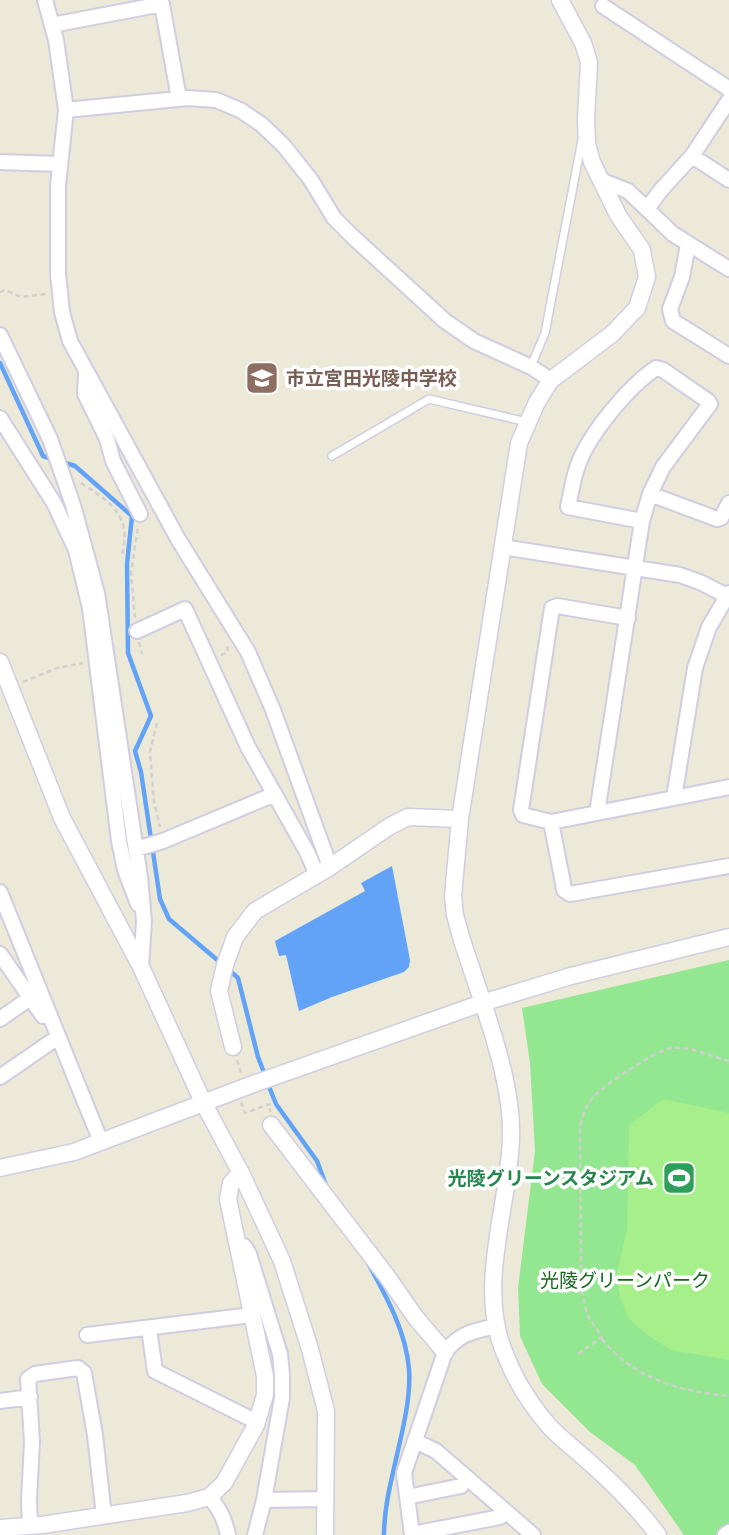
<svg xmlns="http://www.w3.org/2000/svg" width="729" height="1535" font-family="'Roboto Condensed','Noto Sans JP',sans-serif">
  <rect width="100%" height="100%" fill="#ece9d8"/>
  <path fill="#93e790" d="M729 960V1535H684L635 1465 590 1432 542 1384 520 1336 518 1288 535 1151 530 1063 522 1008Z"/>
  <path fill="#a6ef8b" d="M663 1099 729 1113V1360L671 1350 646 1334 628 1318 619 1293 617 1273 627 1230 629 1125Z"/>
  <path fill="#62a3f7" d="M392 866 410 960 409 967 404 972 332 997 299 1011 286 955 279 956 275 941 365 891 361 883Z"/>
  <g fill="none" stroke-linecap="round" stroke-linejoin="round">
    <path stroke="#62a3f7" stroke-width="4.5" d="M0 363 43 456 52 459
      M60 461 75 466 132 516 127 564 128 653 151 716 135 751 141 772 160 899 169 919 222 964
      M229 970 238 978 258 1057 265 1075
      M268 1084 276 1104 317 1161 327 1188
      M368 1263C386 1296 406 1331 409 1369 411 1397 403 1428 397 1455 391 1481 384 1508 384 1535"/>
    <defs>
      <path id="service" d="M531 366 545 333 582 140
        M332 456 429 399 527 422"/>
      <path id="minor" d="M45 0 56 40 66 110 58 185V274L62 312 70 341 178 539 248 652 273 710 330 867
        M603 6 729 89
        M52 25 162 4 179 99
        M66 110 188 98 216 100 240 110 261 124 284 146 311 180 334 218 353 237 445 321 474 341 531 367 551 380
        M692 156 729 180
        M0 162 60 164
        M600 180 628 191 673 234 729 269
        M647 209 661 190 692 156 729 100
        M688 244 682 277 670 309 673 321 729 356
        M0 335 50 439 73 505 97 593 140 877 144 921 141 967
        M86 372 85 394 107 439 113 461 140 514
        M0 418 54 503 76 550 90 608 119 841 125 870 138 904
        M650 494 717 519 721 518 729 503
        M503 547 680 575 702 583 729 597
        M628 618 557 606 552 608 521 810 523 815 551 822 597 813 642 521 650 494 663 467 710 404 708 401 663 370 656 368C629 386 589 434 578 465 573 478 571 494 568 507L642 521
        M137 631 185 609 248 747 307 852 317 875
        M674 798 729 787
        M597 813 674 798 695 668 709 627 729 593
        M551 822 563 883 564 890 570 894 729 866
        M136 849 163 841 275 794
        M0 892 101 1142
        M0 954 43 1016
        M0 1019 30 998
        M0 1077 58 1037
        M237 1244 244 1246 249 1254 280 1354 282 1375V1398L264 1500
        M149 1329 155 1371 257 1422
        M87 1335 252 1315
        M0 1401 30 1397
        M415 1441 436 1451 533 1535
        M209 1497C220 1508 225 1520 228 1535
        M407 1497 461 1486
        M30 1526 29 1501 32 1441 28 1379 35 1374 78 1368 84 1373 95 1435 104 1516
        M412 1534 500 1517
        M255 1535 264 1500 326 1499
        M412 1535 404 1473 445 1352C460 1333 473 1331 497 1326
        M725 1535 729 1532"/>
      <path id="tertiary" d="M560 0 583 43 589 62 586 120 587 144 592 162 618 215 642 250 647 277 637 308 612 334 551 380 537 402 519 443 460 819 453 896 455 915 461 937C480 998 513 1076 511 1138 509 1208 476 1286 505 1354 515 1380 531 1405 549 1426 561 1439 576 1450 589 1462 614 1484 638 1508 658 1535
        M0 662 62 818 141 967 204 1104 241 1173 282 1261 310 1349 326 1411 325 1535
        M233 1047 219 991 225 965 235 937 255 911 330 867 390 826 408 817 460 819
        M271 1125 386 1275 416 1318 445 1352
        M0 1168 74 1152 256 1083 482 1003 571 976 729 937
        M0 1528 42 1525 187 1503 209 1497 224 1483 256 1425 265 1395V1376L228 1199 231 1183 241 1173"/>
    </defs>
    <use href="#service" stroke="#d0cde3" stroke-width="10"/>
    <use href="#minor" stroke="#d0cde3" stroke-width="18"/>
    <use href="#tertiary" stroke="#d0cde3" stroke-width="19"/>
    <path stroke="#d0d0d0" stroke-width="2.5" stroke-dasharray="5 3.5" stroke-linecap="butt" d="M0 292 5 290 21 297 46 294
      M81 483C111 502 132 516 122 555
      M135 618 131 572 138 527
      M139 642 142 654
      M221 655 228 652 227 646
      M23 682 57 668 83 663
      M157 723 150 752 154 802 160 827
      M237 1060 241 1073
      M241 1102 245 1113 270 1104V1112
      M602 1339C632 1378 682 1392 729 1396
      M578 1354 602 1337 587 1315 581 1287 580 1127C582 1116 586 1106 593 1097 604 1085 656 1050 671 1048 690 1046 711 1056 729 1061"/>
    <use href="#service" stroke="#fff" stroke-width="7"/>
    <use href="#minor" stroke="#fff" stroke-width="14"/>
    <use href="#tertiary" stroke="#fff" stroke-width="16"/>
  </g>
  <defs>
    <symbol id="school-square" viewBox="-11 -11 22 22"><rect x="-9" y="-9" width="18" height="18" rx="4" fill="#8d6e63" stroke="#fff"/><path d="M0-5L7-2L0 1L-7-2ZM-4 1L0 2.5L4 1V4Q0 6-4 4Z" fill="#fff"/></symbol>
    <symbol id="stadium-square" viewBox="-11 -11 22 22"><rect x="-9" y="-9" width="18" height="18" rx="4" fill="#2e9e5b" stroke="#fff"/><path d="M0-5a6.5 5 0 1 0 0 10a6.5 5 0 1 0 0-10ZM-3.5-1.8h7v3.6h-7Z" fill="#fff"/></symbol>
  </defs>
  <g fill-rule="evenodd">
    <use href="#school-square" x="243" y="359" width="38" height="38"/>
    <use href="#stadium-square" x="660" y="1159" width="38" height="38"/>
  </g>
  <g text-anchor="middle" stroke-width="7" stroke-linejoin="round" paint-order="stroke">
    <g font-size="19" font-weight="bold" fill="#785e54" stroke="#fff" text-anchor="start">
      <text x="286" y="385">市立宮田光陵中学校</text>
    </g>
    <g font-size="19" font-weight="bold" fill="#27864d" stroke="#fff" text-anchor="end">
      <text x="654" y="1185">光陵グリーンスタジアム</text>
    </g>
    <g font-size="19" fill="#14691c" stroke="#fff">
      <text x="625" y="1287">光陵グリーンパーク</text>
    </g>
  </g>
</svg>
